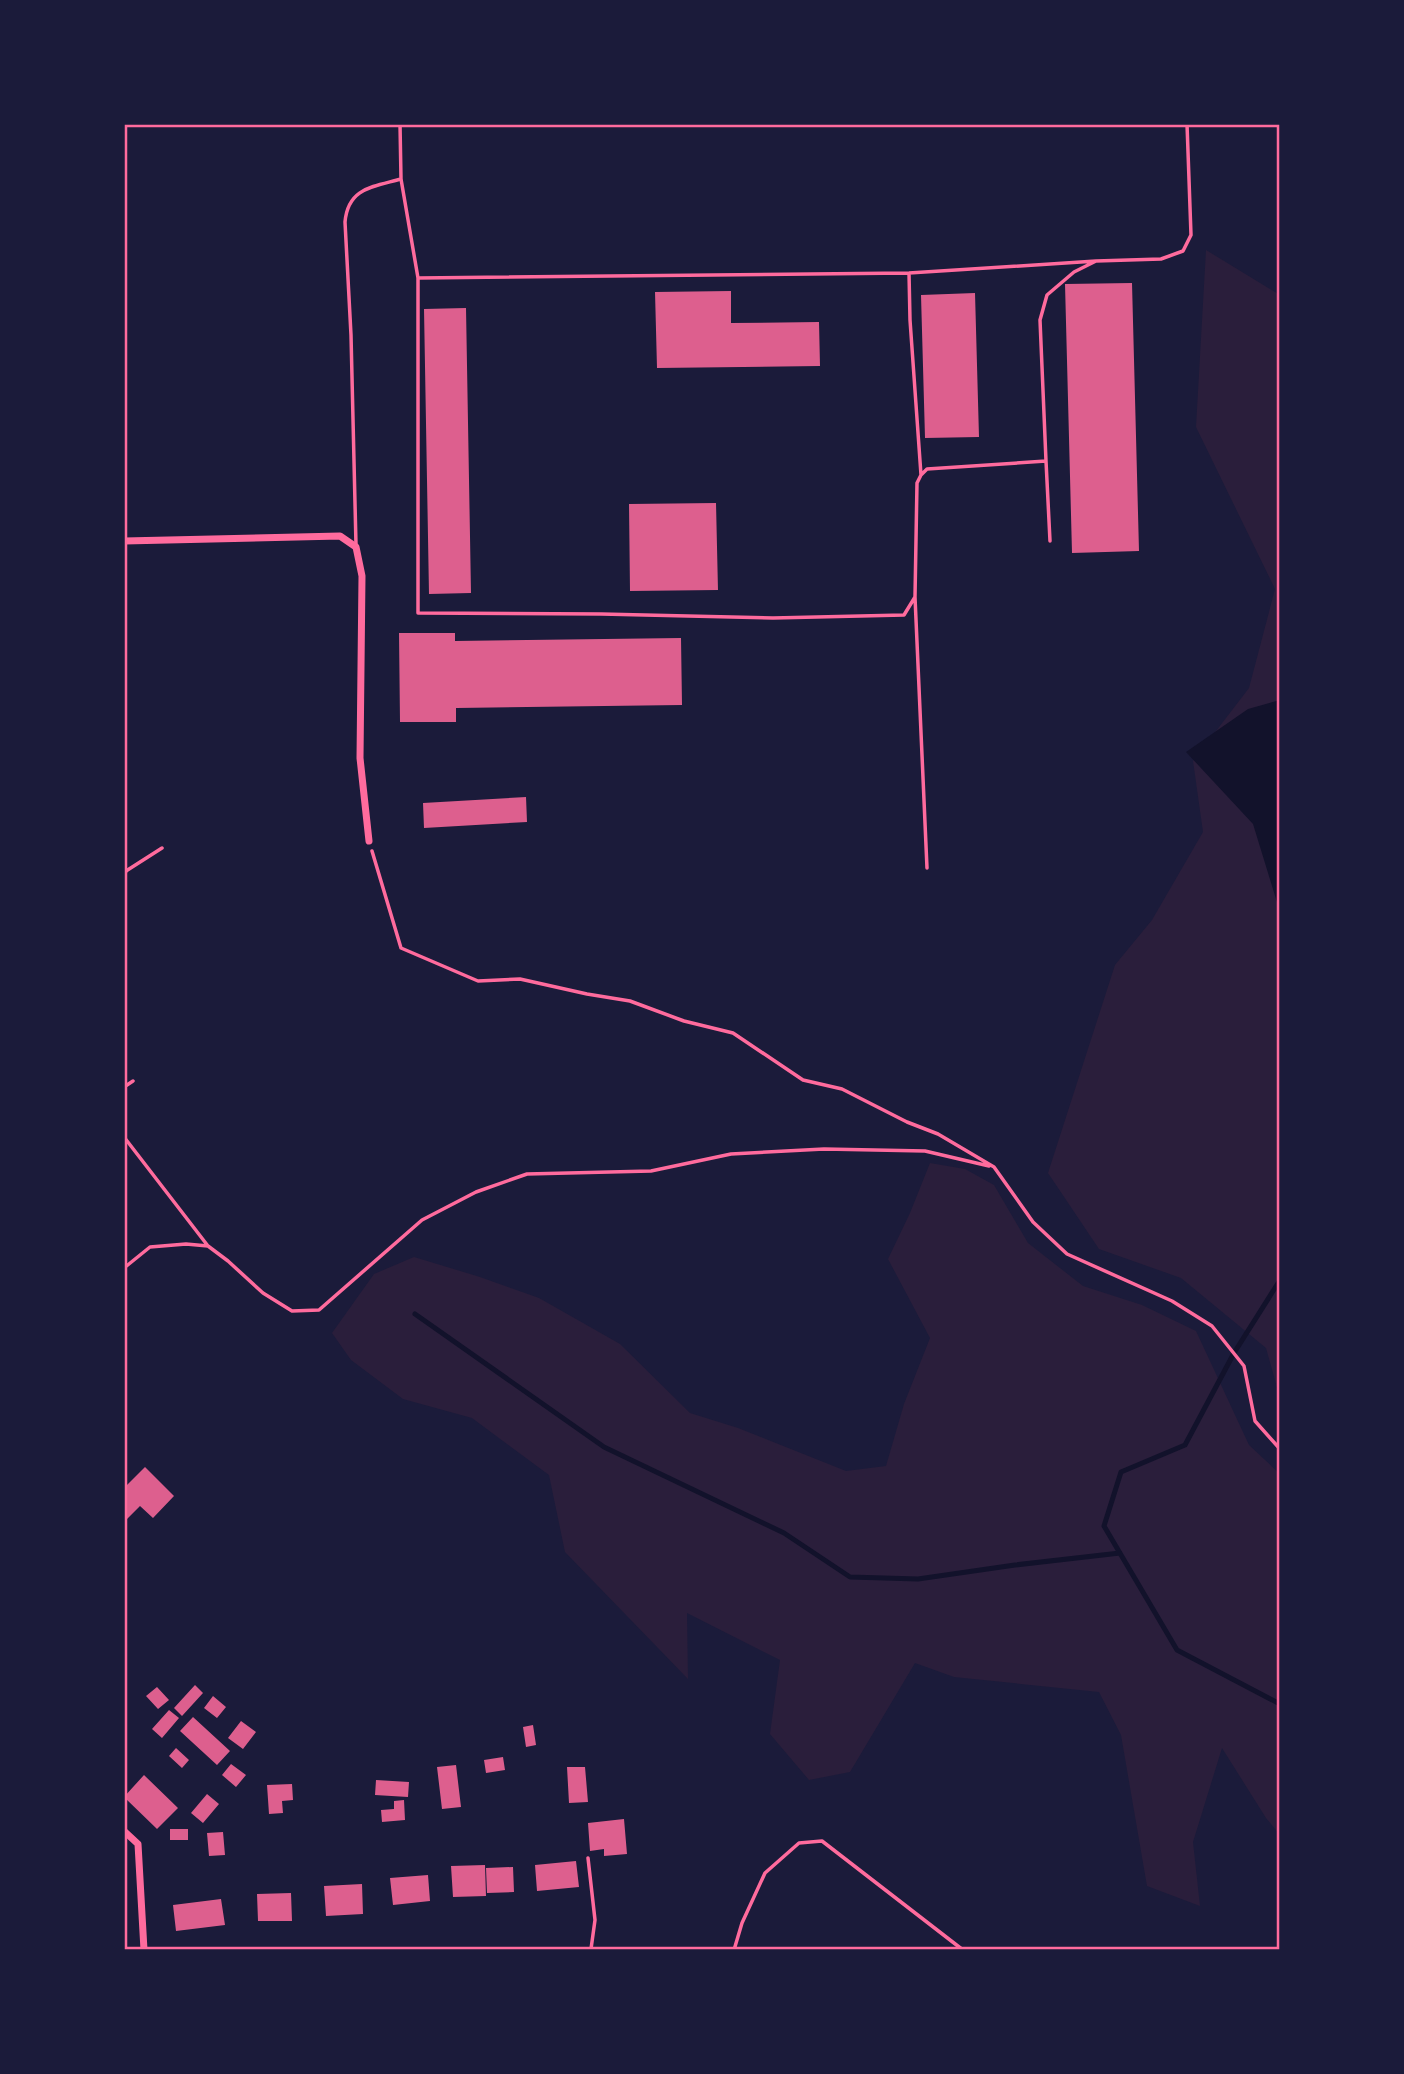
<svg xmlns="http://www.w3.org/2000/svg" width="1404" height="2074" font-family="'PT Sans',sans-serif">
  <rect width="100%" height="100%" fill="#1b1b3a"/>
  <path fill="#2a1e3b" d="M1206 250 1280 295V1398L1266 1348 1181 1278 1099 1249 1048 1173 1115 965 1152 920 1203 832 1193 761 1249 688 1275 589 1196 427Z
    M930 1163 965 1169 994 1185 1028 1243 1083 1286 1142 1305 1196 1331 1249 1445 1280 1474V1835L1266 1818 1222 1748 1193 1842 1200 1906 1147 1886 1121 1735 1099 1692 954 1677 915 1663 850 1772 809 1780 770 1734 780 1660 687 1613 688 1679 565 1552 549 1475 472 1418 403 1399 351 1360 332 1333 374 1274 414 1257 480 1277 539 1298 620 1344 690 1413 738 1428 846 1471 886 1466 904 1404 930 1338 888 1259 910 1213Z"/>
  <path fill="#12122b" d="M1280 700V912L1253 824 1186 752 1248 709Z"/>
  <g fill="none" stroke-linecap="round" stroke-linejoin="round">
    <path stroke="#12122b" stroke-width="5" d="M1280 1280 1234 1353 1185 1445 1121 1472 1104 1526 1177 1650 1280 1704
      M415 1314 604 1447 784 1533 850 1577 918 1579 1015 1565 1120 1553"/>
  </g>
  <path fill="#dd5f8e" d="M1132 283 1139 551 1072 553 1065 284Z
    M731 291V323L819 322 820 366 657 368 655 292Z
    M975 293 979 437 925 438 921 295Z
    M466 308 471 593 429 594 424 309Z
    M716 503 718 590 630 591 629 504Z
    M399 633H455V641L681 638 682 705 456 708V722H400Z
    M526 797 527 822 424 828 423 803Z
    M145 1467 174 1496 153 1518 140 1506 126 1520 124 1518V1488Z
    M195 1685 203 1693 182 1716 174 1708Z
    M157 1687 169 1700 158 1709 146 1696Z
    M213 1696 226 1707 217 1718 204 1708Z
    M169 1710 179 1718 162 1738 152 1729Z
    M193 1717 230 1751 217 1765 180 1731Z
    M241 1721 256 1732 243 1749 228 1738Z
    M533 1725 536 1745 526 1747 523 1727Z
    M176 1748 189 1760 182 1768 169 1756Z
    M503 1757 505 1770 486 1773 484 1760Z
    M231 1764 246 1775 236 1787 222 1775Z
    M456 1765 461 1807 442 1809 437 1767Z
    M567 1767H585L588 1802 569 1803Z
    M144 1775 178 1808 157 1829 124 1797Z
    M376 1780 409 1782 408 1797 375 1795Z
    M292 1784 293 1800 282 1801 283 1813 269 1814 267 1785Z
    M207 1794 219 1804 203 1823 191 1813Z
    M404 1800 405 1820 382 1822 381 1810 394 1809V1801Z
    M624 1819 627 1854 604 1856V1849L590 1851 588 1823Z
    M170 1829H188V1840H170Z
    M223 1832 225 1855 209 1856 207 1833Z
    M576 1861 579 1887 537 1891 535 1865Z
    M485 1865 486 1896 453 1897 451 1866Z
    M513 1867 514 1892 487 1893 486 1868Z
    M428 1875 430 1901 393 1905 390 1878Z
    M362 1884 363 1914 326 1916 324 1886Z
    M291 1893 292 1921H258L257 1894Z
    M221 1899 225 1925 176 1931 173 1905Z"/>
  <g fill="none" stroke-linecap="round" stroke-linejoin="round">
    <path stroke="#ff6b9d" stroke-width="3.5" d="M372 851 401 948 478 981 520 979 587 994 630 1001 684 1021 733 1033 803 1080 842 1089 907 1122 938 1134 994 1167 1033 1222 1067 1254 1172 1301 1212 1326 1244 1366 1255 1421 1280 1449
      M124 877 126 871 162 848
      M124 1087 133 1081
      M124 1137 208 1246
      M124 1268 150 1247 186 1244 208 1246 228 1261 263 1293 292 1311 319 1310 422 1220 476 1192 527 1174 651 1171 731 1154 824 1149 925 1151 989 1166
      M734 1950 742 1923 765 1873 799 1843 822 1841 963 1950"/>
    <path stroke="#ff6b9d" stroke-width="3.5" d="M401 179 418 278V613L601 614 773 618 904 615 915 597 917 483 921 475 927 469 1046 461 1040 320 1047 295 1074 272 1096 261
      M909 273 910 320 921 475
      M418 278 909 273 1096 261 1161 259 1183 251 1191 235 1187 124
      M1046 461 1050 541
      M356 545 351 335 345 222C348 188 372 187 401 179L400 124
      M915 597 927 868
      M588 1858 595 1920 591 1949"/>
    <path stroke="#ff6b9d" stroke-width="7" d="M124 541 340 536 356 547 362 576 360 758 369 841
      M124 1831 138 1844 144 1950"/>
  </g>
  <rect width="1404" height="2074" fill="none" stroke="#1b1b3a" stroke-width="252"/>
  <rect x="126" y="126" width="1152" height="1822" fill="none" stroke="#ff6b9d" stroke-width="2.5"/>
</svg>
